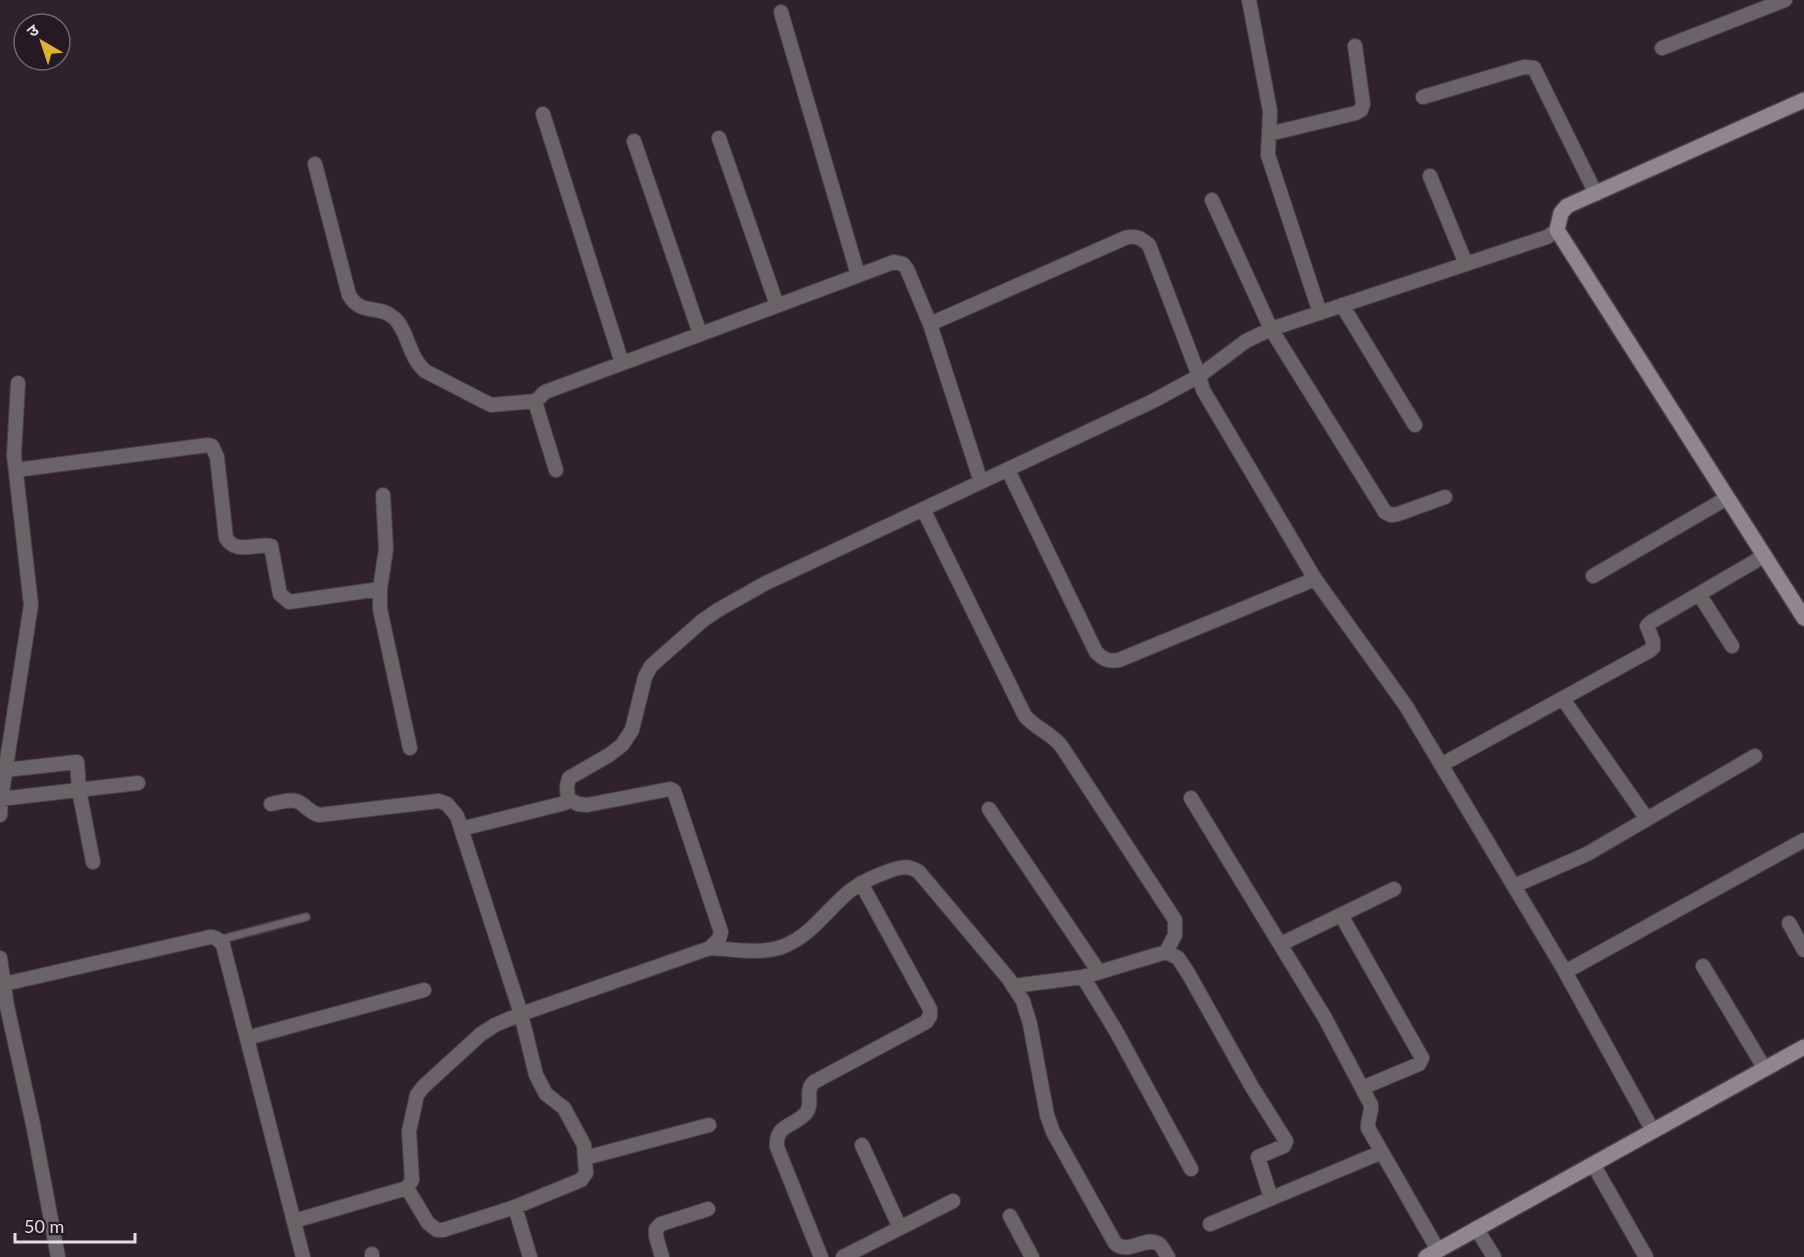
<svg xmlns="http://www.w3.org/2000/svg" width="1804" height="1257" font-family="Lato,'Noto Sans Devanagari',sans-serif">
  <rect width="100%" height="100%" fill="#2f222d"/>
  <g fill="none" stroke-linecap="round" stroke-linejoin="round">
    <defs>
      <path id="lane" d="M219 940 306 917"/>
      <path id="street" d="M1249 0 1270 111 1268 155 1320 313
        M781 12 858 275
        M1662 48 1785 0
        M1423 97 1524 67 1534 68 1596 194
        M543 114 622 363
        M1269 134 1356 113 1361 110 1363 104 1355 46
        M719 138 777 305
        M634 141 700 334
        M315 164 349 295C361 316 379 304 394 318 408 330 408 356 425 371L491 405 536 401
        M1430 176 1466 264
        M1212 200 1271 329 1385 512 1391 515 1398 514 1445 497
        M1342 305 1415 425
        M930 324 1125 238C1136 235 1141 238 1149 245L1199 376 1203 390 1315 579 1406 706 1563 968 1653 1131
        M16 470 208 445 212 446 217 457 226 538C236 555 255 543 271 546L280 594 289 602 380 589
        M556 470 536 405V401L545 392 894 262 903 264 907 269 930 324 981 482
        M1008 470 1096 652C1103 659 1108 662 1119 660L1315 579
        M383 495 386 549 380 589V609L410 748
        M923 509 1025 716C1036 729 1052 733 1062 747L1175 920V935L1166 952
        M1593 576 1727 498
        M1699 594 1732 646
        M1563 699 1647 819
        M1441 765 1649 651 1653 648V641L1647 626 1651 622 1764 556
        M5 770 77 762 79 790 93 862
        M1191 798 1325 1018 1371 1105C1372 1113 1367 1120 1368 1128L1438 1250
        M0 799 138 783
        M271 804C281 802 294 797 302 804 309 809 311 813 319 815L439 801 447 804 457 816 521 1014 536 1075 546 1094 564 1108 584 1145 586 1173 581 1180 515 1207 530 1257
        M989 809 1099 972
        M0 815 1 799 31 605 14 455 18 383
        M461 829 565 803 568 799 567 786 569 778 609 755 622 745 632 730 645 677 651 666 702 621 718 610 764 584 1153 401 1199 376 1246 341 1271 329 1547 237 1557 230
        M1514 886 1587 854 1755 756
        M1341 915 1422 1058 1419 1064 1362 1088
        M1789 923 1804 950
        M1281 944 1394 889
        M710 948C733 949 762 955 784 946 811 936 829 907 851 890 863 881 875 876 889 871 901 867 908 865 919 872L1008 978 1023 1001 1030 1024 1047 1115 1053 1132 1115 1243C1128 1256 1146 1235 1159 1244 1163 1247 1165 1253 1168 1257
        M0 958 7 1006 33 1124 58 1257
        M1703 966 1765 1069
        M1565 972 1804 840
        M1083 977 1116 1031 1191 1169
        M4 984 210 937C216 937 219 940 223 945L303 1257
        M1013 986 1083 977 1166 952 1178 958 1188 973 1252 1087 1286 1141 1284 1146 1258 1157 1271 1198
        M247 1038 424 990
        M862 1145 900 1228
        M585 1158 709 1125
        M1593 1164 1646 1257
        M407 1188 428 1223 437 1230H443L518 1206
        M1010 1216 1032 1257
        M294 1221 407 1188 412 1180 409 1131 417 1095 423 1087 481 1034 495 1025 521 1014 710 948 719 939 721 932 674 791 670 789 587 805 578 804 568 799
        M1210 1224 1382 1152
        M1476 1228 1494 1257
        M372 1254V1257
        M662 1257 656 1236V1229L661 1224 708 1209
        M821 1257 777 1147C775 1124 794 1127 806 1113 814 1103 804 1091 814 1082L926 1022 930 1016V1009L861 883
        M843 1257 953 1201"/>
      <path id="secondary" d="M1804 100 1567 206 1561 213 1557 230 1804 618
        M1426 1257 1804 1047"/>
    </defs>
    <use href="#lane" stroke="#4c404a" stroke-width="10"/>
    <use href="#street" stroke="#4c404a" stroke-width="16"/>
    <use href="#secondary" stroke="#4c404a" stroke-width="18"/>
    <use href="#lane" stroke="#6a6469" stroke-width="7"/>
    <use href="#street" stroke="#6a6469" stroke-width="14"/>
    <use href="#secondary" stroke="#90868f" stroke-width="15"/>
  </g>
  <g transform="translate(42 42) rotate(321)"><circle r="28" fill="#251924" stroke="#716771" stroke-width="1.5"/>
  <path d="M0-4.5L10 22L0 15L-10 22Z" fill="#dbb233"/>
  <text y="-9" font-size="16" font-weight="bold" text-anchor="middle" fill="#e4dce4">उ</text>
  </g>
  <path d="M15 1233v9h120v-9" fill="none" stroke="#e4dce4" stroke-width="3"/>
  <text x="24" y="1233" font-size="18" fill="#e4dce4" stroke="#251924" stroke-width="4.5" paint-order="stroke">50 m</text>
</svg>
